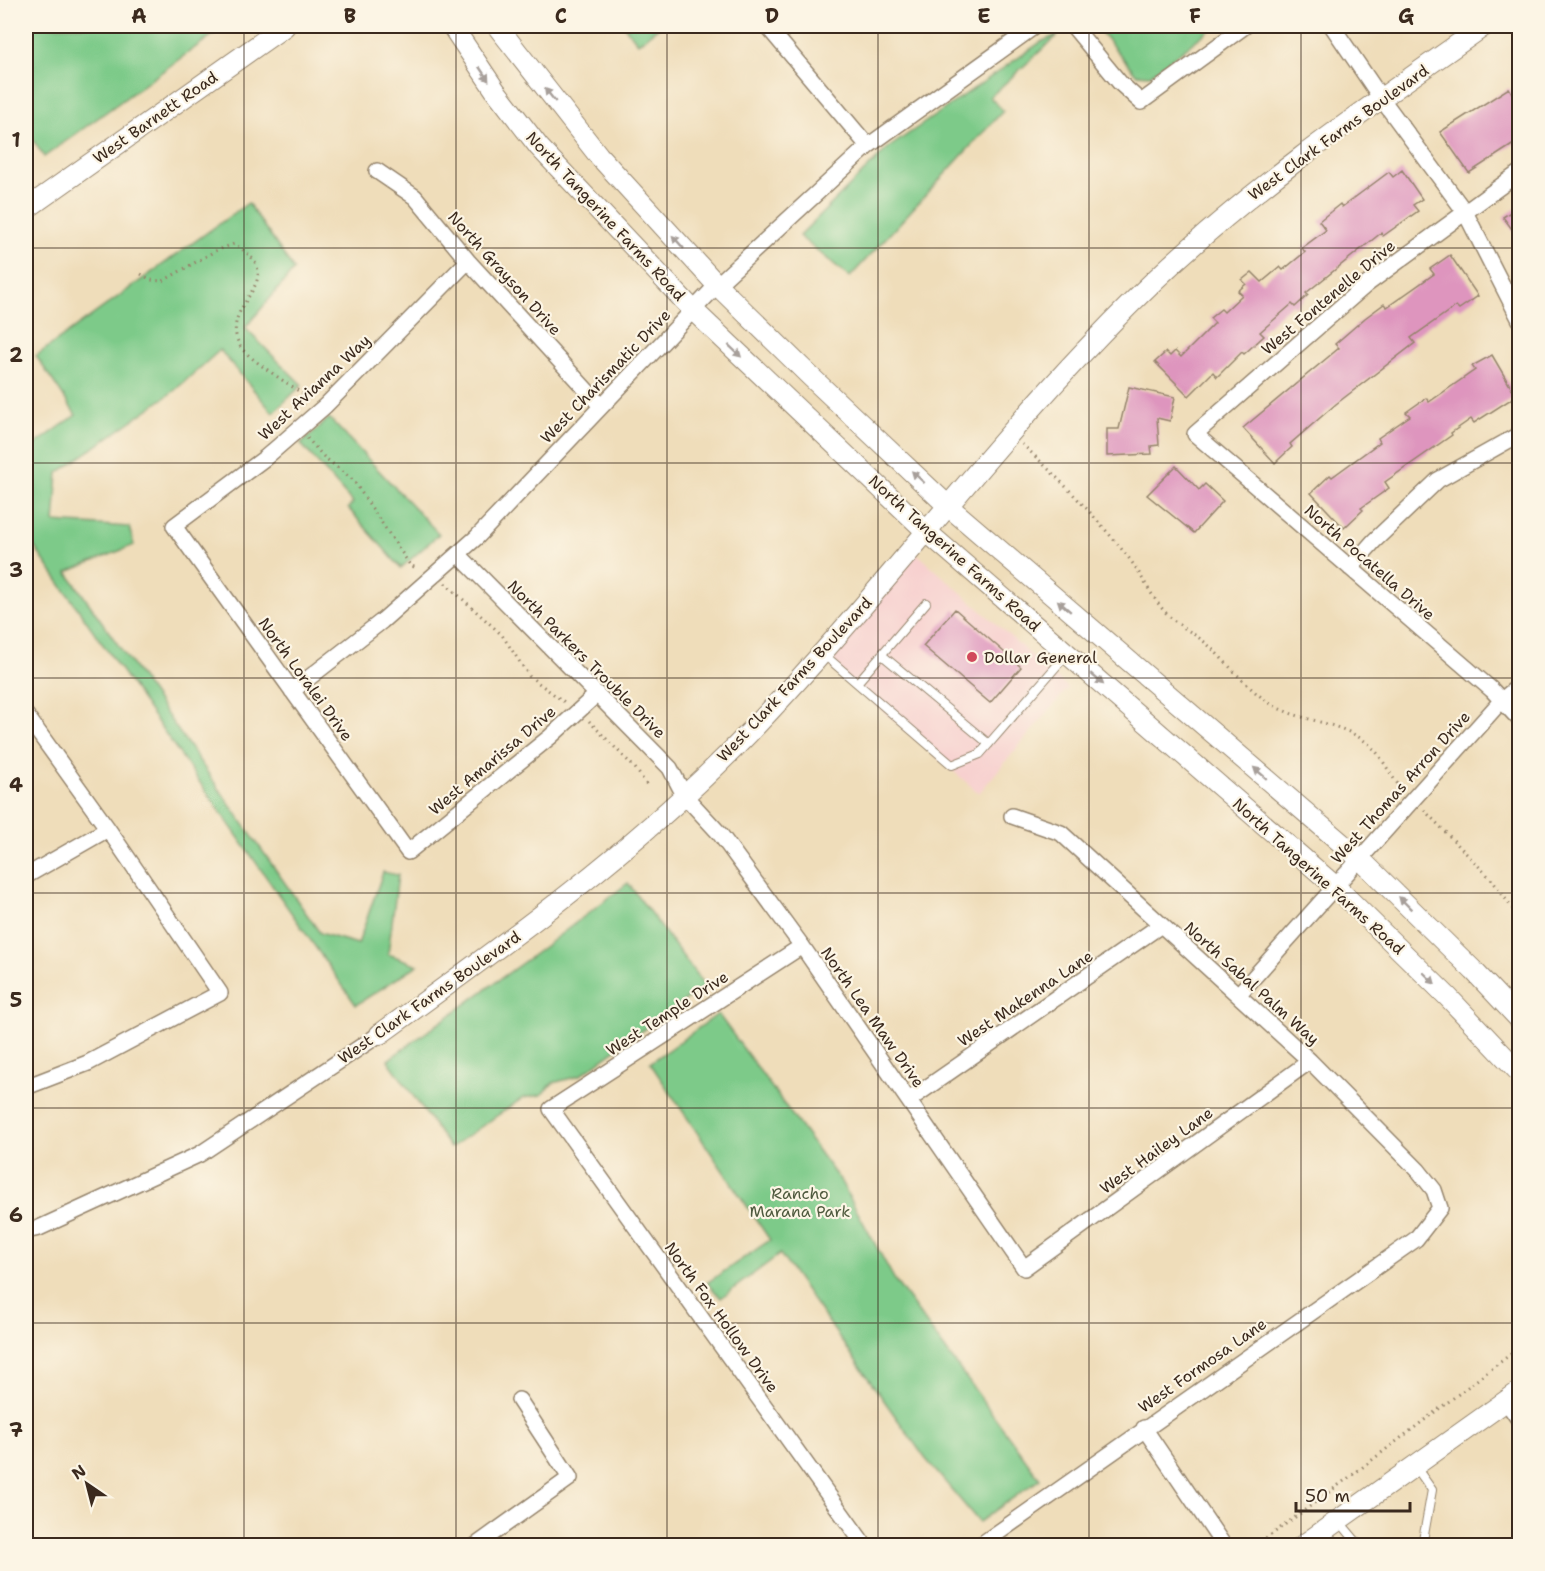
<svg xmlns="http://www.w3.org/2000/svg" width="1545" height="1571" font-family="'Shantell Sans',sans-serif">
  <rect width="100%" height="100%" fill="#fcf5e5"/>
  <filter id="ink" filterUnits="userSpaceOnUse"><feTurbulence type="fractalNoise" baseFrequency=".0167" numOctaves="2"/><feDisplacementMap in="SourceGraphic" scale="12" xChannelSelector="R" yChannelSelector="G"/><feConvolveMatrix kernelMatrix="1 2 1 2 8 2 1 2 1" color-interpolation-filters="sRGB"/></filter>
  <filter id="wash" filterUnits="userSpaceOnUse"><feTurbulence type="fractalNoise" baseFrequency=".008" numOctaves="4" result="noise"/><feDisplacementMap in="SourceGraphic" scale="24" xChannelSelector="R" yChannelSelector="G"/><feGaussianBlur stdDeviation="1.35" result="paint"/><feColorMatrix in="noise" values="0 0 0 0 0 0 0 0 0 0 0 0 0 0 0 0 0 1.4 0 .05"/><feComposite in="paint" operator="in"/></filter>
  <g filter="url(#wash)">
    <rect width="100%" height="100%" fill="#efddba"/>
    <path fill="#f7d0cf" d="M912 549 1068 688 979 793 818 656Z"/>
    <path fill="#7dca89" stroke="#5c7a54" stroke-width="1.5" d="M26 26H225L44 157 26 129Z
      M624 26H660L638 43Z
      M1096 26H1215L1150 75 1136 74Z
      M1059 34 990 97 1003 111 850 277 799 236 888 148 1041 42Z
      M248 203 294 270 245 328 302 385 273 413 220 350 174 391 58 473 54 522 129 527 134 545 67 572 320 933 358 944 383 872 398 875 388 954 418 965 356 1005 26 535V451L76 415 36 356Z
      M329 418 439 534 401 568 348 508 353 503 301 444Z
      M628 883 705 986 579 1076 553 1083 541 1095 523 1098 450 1148 388 1060 536 953Z
      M718 1014 841 1182 896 1282 1040 1479 979 1522 925 1458 780 1254 721 1298 707 1283 770 1240 650 1063Z"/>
    <g id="blocks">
      <path fill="#de95be" d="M1509 88 1512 93 1520 88V140L1469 173 1440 132Z
        M1402 170 1422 199 1413 205 1418 211 1383 236 1381 233 1306 293 1308 295 1295 307 1292 304 1260 332 1264 336 1244 354 1242 352 1217 377 1213 372 1189 396 1155 362 1166 352 1170 356 1175 351 1181 357 1215 323 1210 318 1221 309 1224 312 1242 295 1238 291 1246 284 1242 280 1252 272 1262 282 1280 267 1283 270 1305 252 1302 248 1326 230 1319 221 1340 204 1342 207 1389 172 1393 177Z
        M1520 206V240L1503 217Z
        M1450 255 1478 296 1459 309 1456 306 1411 338 1415 343 1336 404 1290 444 1292 447 1275 463 1243 428 1339 348 1335 344 1365 318 1384 304 1387 307 1434 274 1430 269Z
        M1492 355 1516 396 1474 423 1471 419 1451 433 1452 435 1385 482 1389 488 1361 508 1363 510 1344 528 1311 493 1330 475 1332 477 1380 442 1378 438 1410 416 1406 412 1426 398 1429 402 1475 370 1472 366Z
        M1129 387 1175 397 1170 421 1157 418 1159 445 1151 446 1152 454 1107 456V429H1119Z
        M1176 466 1199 490 1205 484 1223 501 1194 533 1147 495Z
        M955 609 1021 667 990 703 923 646Z"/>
    </g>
  </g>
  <g filter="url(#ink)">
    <use href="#blocks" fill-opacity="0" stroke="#95846c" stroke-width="1.5"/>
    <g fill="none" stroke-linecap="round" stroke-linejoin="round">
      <defs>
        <path id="service" d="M822 653 952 765 980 754 1067 654
          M882 655 989 744
          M857 683 926 603
          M1415 1466 1432 1490 1422 1546
          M1339 1521 1360 1546"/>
        <path id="minor" d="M767 26 868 146
          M1073 26 1120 83 1141 102 1245 26
          M1332 26 1381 98 1465 212 1520 320
          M377 171 415 197 468 261 601 406
          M1520 172 1366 285 1195 434 1492 690 1520 720
          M468 261 325 406 265 458 174 526 408 852 550 737 597 694
          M458 554 670 768 684 795 720 834 802 946 1024 1268 1310 1061
          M1350 568 1374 541 1438 480 1520 434
          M292 691 382 621 477 537 717 285 868 146 1035 26
          M26 715 108 829 220 993 88 1063 26 1087
          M26 876 108 829
          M802 946 551 1109 865 1546
          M1238 995 1502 700 1520 685
          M909 1100 1161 925
          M26 1231 39 1228 200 1154 380 1034
          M1506 1401 1520 1421
          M1144 1428 1224 1546
          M475 1546 570 1478 519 1400
          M979 1546 1416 1239 1440 1208 1434 1190 1418 1170 1310 1061 1061 833 1012 816"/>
        <path id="tertiary" d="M452 26 495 90 539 147 693 310 927 532 1336 887 1448 997 1520 1073
          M497 26 599 156 717 285 810 376 948 506 1360 859 1474 971 1520 1020
          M26 209 285 26
          M380 1034C509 941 637 849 748 734 889 587 1008 420 1156 279 1257 183 1370 106 1484 26
          M1302 1546 1520 1391"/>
      </defs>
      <use href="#service" stroke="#95846c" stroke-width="10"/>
      <use href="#minor" stroke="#95846c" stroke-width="18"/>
      <use href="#tertiary" stroke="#95846c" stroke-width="22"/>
      <path stroke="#95846c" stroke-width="3" stroke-dasharray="1.5 4.5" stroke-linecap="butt" d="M141 274 151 280 163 281 215 251 234 244C296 281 216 302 240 346 247 358 290 385 303 394L304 405
        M307 438 324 457 353 480 410 565 418 569
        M1022 444C1060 479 1096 517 1128 557 1143 576 1152 600 1170 617 1181 627 1195 634 1207 644 1229 664 1251 694 1278 708 1307 722 1339 722 1366 742 1383 755 1388 774 1402 789
        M445 583 502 635 529 676 567 704
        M589 721 635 768 647 785
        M1424 810 1492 880 1520 919
        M1256 1546 1355 1473 1520 1347"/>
      <use href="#service" stroke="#fff" stroke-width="8"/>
      <use href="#minor" stroke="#fff" stroke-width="15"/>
      <use href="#tertiary" stroke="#fff" stroke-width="20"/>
    </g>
    <defs><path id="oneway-solid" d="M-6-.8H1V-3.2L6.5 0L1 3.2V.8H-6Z" transform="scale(1.5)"/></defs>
    <g fill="#a79f9a">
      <use href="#oneway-solid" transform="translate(484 74) rotate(56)"/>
      <use href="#oneway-solid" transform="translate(550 95) rotate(-129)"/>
      <use href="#oneway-solid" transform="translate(678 242) rotate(-132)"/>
      <use href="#oneway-solid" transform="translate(735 351) rotate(43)"/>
      <use href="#oneway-solid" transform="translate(918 477) rotate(-137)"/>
      <use href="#oneway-solid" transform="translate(1064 606) rotate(-139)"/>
      <use href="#oneway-solid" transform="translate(1097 679) rotate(41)"/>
      <use href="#oneway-solid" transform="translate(1260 773) rotate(-139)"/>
      <use href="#oneway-solid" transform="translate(1405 903) rotate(-135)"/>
      <use href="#oneway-solid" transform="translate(1429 978) rotate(44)"/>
    </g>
  </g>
  <path fill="none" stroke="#3b2a1e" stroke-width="1.5" stroke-opacity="0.55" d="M244 26V1546M456 26V1546M667 26V1546M878 26V1546M1089 26V1546M1301 26V1546M26 248H1520M26 463H1520M26 678H1520M26 893H1520M26 1108H1520M26 1323H1520"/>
  <circle fill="#d1495b" stroke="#fcf5e5" stroke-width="2" cx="972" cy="657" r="6"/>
  <g text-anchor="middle" stroke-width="4.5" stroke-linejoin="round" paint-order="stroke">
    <g font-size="16" fill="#3b2a1e" stroke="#fcf5e5">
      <text transform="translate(155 117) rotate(-35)" y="6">West Barnett Road</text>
      <text transform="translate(1338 132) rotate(-36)" y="6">West Clark Farms Boulevard</text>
      <text transform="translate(606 216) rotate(47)" y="6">North Tangerine Farms Road</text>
      <text transform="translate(505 273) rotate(48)" y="6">North Grayson Drive</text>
      <text transform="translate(1328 297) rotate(-40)" y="6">West Fontenelle Drive</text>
      <text transform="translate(605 376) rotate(-46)" y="6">West Charismatic Drive</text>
      <text transform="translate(314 387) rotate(-43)" y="6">West Avianna Way</text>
      <text transform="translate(955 553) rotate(42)" y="6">North Tangerine Farms Road</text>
      <text transform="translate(1370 562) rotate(41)" y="6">North Pocatella Drive</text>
      <text transform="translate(587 659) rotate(45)" y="6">North Parkers Trouble Drive</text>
      <text transform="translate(306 679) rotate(54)" y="6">North Loralei Drive</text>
      <text transform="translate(794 679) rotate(-47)" y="6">West Clark Farms Boulevard</text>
      <text transform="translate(492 760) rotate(-40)" y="6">West Amarissa Drive</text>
      <text transform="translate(1400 787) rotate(-48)" y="6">West Thomas Arron Drive</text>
      <text transform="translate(1319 876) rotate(42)" y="6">North Tangerine Farms Road</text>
      <text transform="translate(1252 983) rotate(42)" y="6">North Sabal Palm Way</text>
      <text transform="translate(429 997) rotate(-35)" y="6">West Clark Farms Boulevard</text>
      <text transform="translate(1025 998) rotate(-34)" y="6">West Makenna Lane</text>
      <text transform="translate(667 1013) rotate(-33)" y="6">West Temple Drive</text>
      <text transform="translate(873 1017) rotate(55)" y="6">North Lea Maw Drive</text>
      <text transform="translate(1156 1150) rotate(-36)" y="6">West Hailey Lane</text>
      <text transform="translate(722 1317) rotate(54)" y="6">North Fox Hollow Drive</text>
      <text transform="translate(1202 1365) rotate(-35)" y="6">West Formosa Lane</text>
    </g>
    <g font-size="16" fill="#3b2a1e" stroke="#fcf5e5" text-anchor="start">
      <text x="984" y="663">Dollar General</text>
    </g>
    <g font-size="16" fill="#4f5a3e" stroke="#fcf5e5">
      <text x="800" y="1199">Rancho<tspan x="800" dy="18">Marana Park</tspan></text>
    </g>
  </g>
  <rect width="1545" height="1571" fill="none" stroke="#fcf5e5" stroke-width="66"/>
  <g transform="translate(87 1484) rotate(325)" stroke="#fcf5e5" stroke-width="4.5" paint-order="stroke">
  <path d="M0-4.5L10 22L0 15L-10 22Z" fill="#3b2a1e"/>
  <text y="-9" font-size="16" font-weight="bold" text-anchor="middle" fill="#3b2a1e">N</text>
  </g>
  <path d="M1296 1502v9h114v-9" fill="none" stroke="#3b2a1e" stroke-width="3"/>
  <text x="1305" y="1502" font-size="18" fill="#3b2a1e" stroke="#fcf5e5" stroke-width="4.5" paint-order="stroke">50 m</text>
  <rect x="33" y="33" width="1479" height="1505" fill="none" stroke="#3b2a1e" stroke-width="2"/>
  <g font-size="20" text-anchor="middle" font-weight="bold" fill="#3b2a1e">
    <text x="139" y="23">A</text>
    <text x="350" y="23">B</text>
    <text x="561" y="23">C</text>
    <text x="772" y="23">D</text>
    <text x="984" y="23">E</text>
    <text x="1195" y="23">F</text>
    <text x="1406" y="23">G</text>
    <text x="16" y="147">1</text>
    <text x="16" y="362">2</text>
    <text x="16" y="577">3</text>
    <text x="16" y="792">4</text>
    <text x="16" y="1007">5</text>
    <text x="16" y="1222">6</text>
    <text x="16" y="1437">7</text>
  </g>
</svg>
